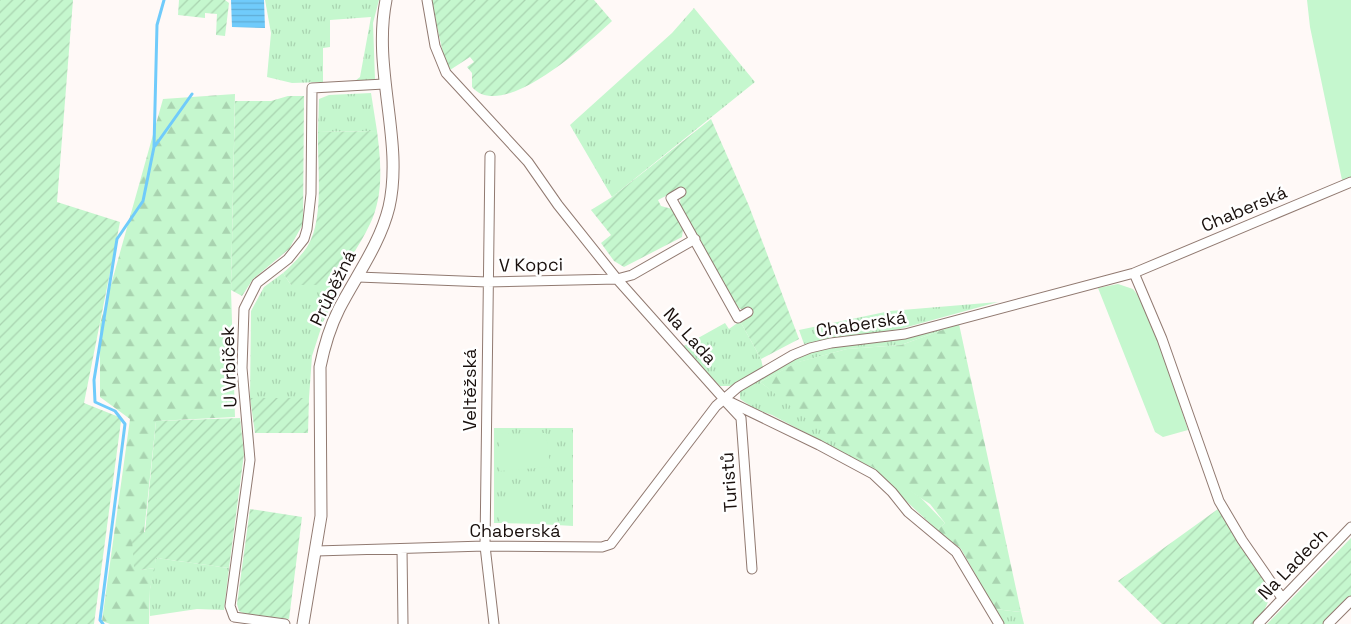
<svg xmlns="http://www.w3.org/2000/svg" width="1351" height="624" font-family="'Space Grotesk',sans-serif">
  <defs>
    <pattern id="grass-tufts" width="24" height="20" patternUnits="userSpaceOnUse" patternTransform="scale(1.25)"><rect width="24" height="20" fill="#c5f7ce"/><path d="M3 7l-1-3M5 7V3M7 7l1-3M15 17l-1-3M17 17v-4M19 17l1-3" fill="none" stroke="#a9d3b0"/></pattern>
    <pattern id="forest-firs" width="22" height="20" patternUnits="userSpaceOnUse" patternTransform="scale(1.25)"><rect width="22" height="20" fill="#c5f7ce"/><path d="M5 1l3.5 6h-7zM16 11l3.5 6h-7z" fill="#a9d3b0"/></pattern>
    <pattern id="garden-furrows" width="10" height="10" patternUnits="userSpaceOnUse" patternTransform="scale(1.25)"><rect width="10" height="10" fill="#c5f7ce"/><path d="M-1 1l2-2M0 10L10 0M9 11l2-2" fill="none" stroke="#a9d3b0"/></pattern>
    <pattern id="water-rules" width="6" height="5" patternUnits="userSpaceOnUse" patternTransform="scale(1.25)"><rect width="6" height="5" fill="#70cbfb"/><path d="M0 2.5h6" fill="none" stroke="#60add6"/></pattern>
  </defs>
  <rect width="100%" height="100%" fill="#fff9f7"/>
  <path fill="url(#grass-tufts)" d="M265 0H379L373 23 375 80 355 81 360 77 371 17 330 20V47L323 48V82L292 83 267 77 271 33Z
    M694 8 755 82 612 197 570 125 672 33Z
    M371 93 377 131 318 132 319 99 329 95Z
    M283 273 291 285H341L323 322 312 356 309 398H250L251 311 264 287Z
    M998 302 900 329 804 344 799 330 890 311Z
    M740 321 761 359 763 368 730 386H720L682 347 725 323 729 329Z
    M958 322 959 324 901 345 847 349 799 362 760 382 921 498 945 523 937 530 870 467 772 415 755 409 740 399V390L790 360 812 352Z
    M494 428H573V526L540 524V500H501L500 523H494Z
    M156 558 229 568 224 610 197 609 150 616V589Z
    M995 609 1021 612 1024 624H1004Z"/>
  <path fill="url(#forest-firs)" d="M235 94 231 290 235 417 156 421 140 570 155 568 150 589 149 624H110L102 621 130 419 100 397V324L163 99Z
    M959 324 1021 612 995 609 961 549 937 530 945 523 930 504 842 447 760 382 798 362 847 349 901 345Z"/>
  <path fill="#c5f7ce" d="M1307 0H1351V177L1342 180 1310 27Z
    M1118 284 1133 289 1139 297 1161 347 1188 430 1163 437 1155 432 1098 288Z
    M546 433 550 467 500 471 499 434Z
    M500 500H540V524L500 523Z"/>
  <path fill="url(#garden-furrows)" d="M0 0H73L57 202 120 222 84 403 119 417 121 421 94 624H0Z
    M179 0H225L229 3 225 36 216 35 217 14 205 13V18L178 15Z
    M431 0H594L612 21C589 42 503 123 472 87V73L467 67 474 62 470 57 450 70 443 53Z
    M288 96H304L303 224 289 249 253 279 242 296 231 290 235 101H271Z
    M711 119 749 206 799 339 761 359 740 321 751 314 737 307 717 273 680 205 681 188 658 200 661 206 672 209 683 229 682 237 624 267 614 261 601 243 611 235 591 210 612 197Z
    M377 131C381 162 384 195 370 224 360 245 346 264 336 285H291L283 273C292 265 300 257 307 247 325 219 317 165 318 132Z
    M250 398H309L308 433H255Z
    M240 418 244 454 229 568 156 558 155 568 140 570 134 567 132 540 135 534 145 532 156 421Z
    M250 509 302 517 289 619 245 614 239 611 237 604Z
    M1218 509 1268 585V602L1262 615 1253 624H1162L1118 581Z
    M1351 538V597L1324 624H1267Z"/>
  <path fill="url(#water-rules)" d="M231 0H264L265 28 232 27Z"/>
  <g fill="none" stroke-linecap="round" stroke-linejoin="round">
    <path stroke="#70cbfb" stroke-width="3" d="M155 146 192 94
      M103 624 100 620 125 424 115 411 95 402 94 380 117 239 143 201 154 147 157 25 164 0"/>
    <defs>
      <path id="minor" d="M427 0 435 46 446 73 528 162 558 205 617 279 724 399 819 445 873 474 892 492 908 512 956 552 999 624
        M490 156 485 546 494 624
        M681 192 671 198 738 318 748 312
        M1134 273 1162 339 1219 501 1242 540 1282 598
        M358 277 487 282 617 279 632 275 695 239
        M727 403 741 418 752 569
        M402 549 403 624
        M316 551 485 546 602 547 611 544 716 406 738 387 793 355 810 348 831 343 905 334 1134 273 1351 182
        M285 624 234 617 230 606 250 460 242 368 244 309 257 283 288 259 304 239 307 229 311 194 312 88 384 84
        M1258 624 1351 527
        M1328 624 1351 601"/>
      <path id="tertiary" d="M303 624 321 516 320 367C324 347 330 327 339 309 356 276 380 244 389 207 404 141 372 70 386 0"/>
    </defs>
    <use href="#minor" stroke="#917a71" stroke-width="11"/>
    <use href="#tertiary" stroke="#917a71" stroke-width="13"/>
    <use href="#minor" stroke="#fff" stroke-width="9"/>
    <use href="#tertiary" stroke="#fff" stroke-width="11"/>
  </g>
  <g text-anchor="middle" stroke-width="5" stroke-linejoin="round" paint-order="stroke">
    <g font-size="18" fill="#19100d" stroke="#fff">
      <text transform="translate(1244 209) rotate(-23)" y="6">Chaberská</text>
      <text transform="translate(531 265) rotate(-1)" y="6">V Kopci</text>
      <text transform="translate(333 288) rotate(-64)" y="6">Průběžná</text>
      <text transform="translate(861 324) rotate(-9)" y="6">Chaberská</text>
      <text transform="translate(690 336) rotate(48)" y="6">Na Lada</text>
      <text transform="translate(229 367) rotate(-92)" y="6">U Vrbiček</text>
      <text transform="translate(470 390) rotate(-90)" y="6">Veltěžská</text>
      <text transform="translate(729 482) rotate(-94)" y="6">Turistů</text>
      <text x="515" y="537">Chaberská</text>
      <text transform="translate(1293 564) rotate(-46)" y="6">Na Ladech</text>
    </g>
  </g>
</svg>
